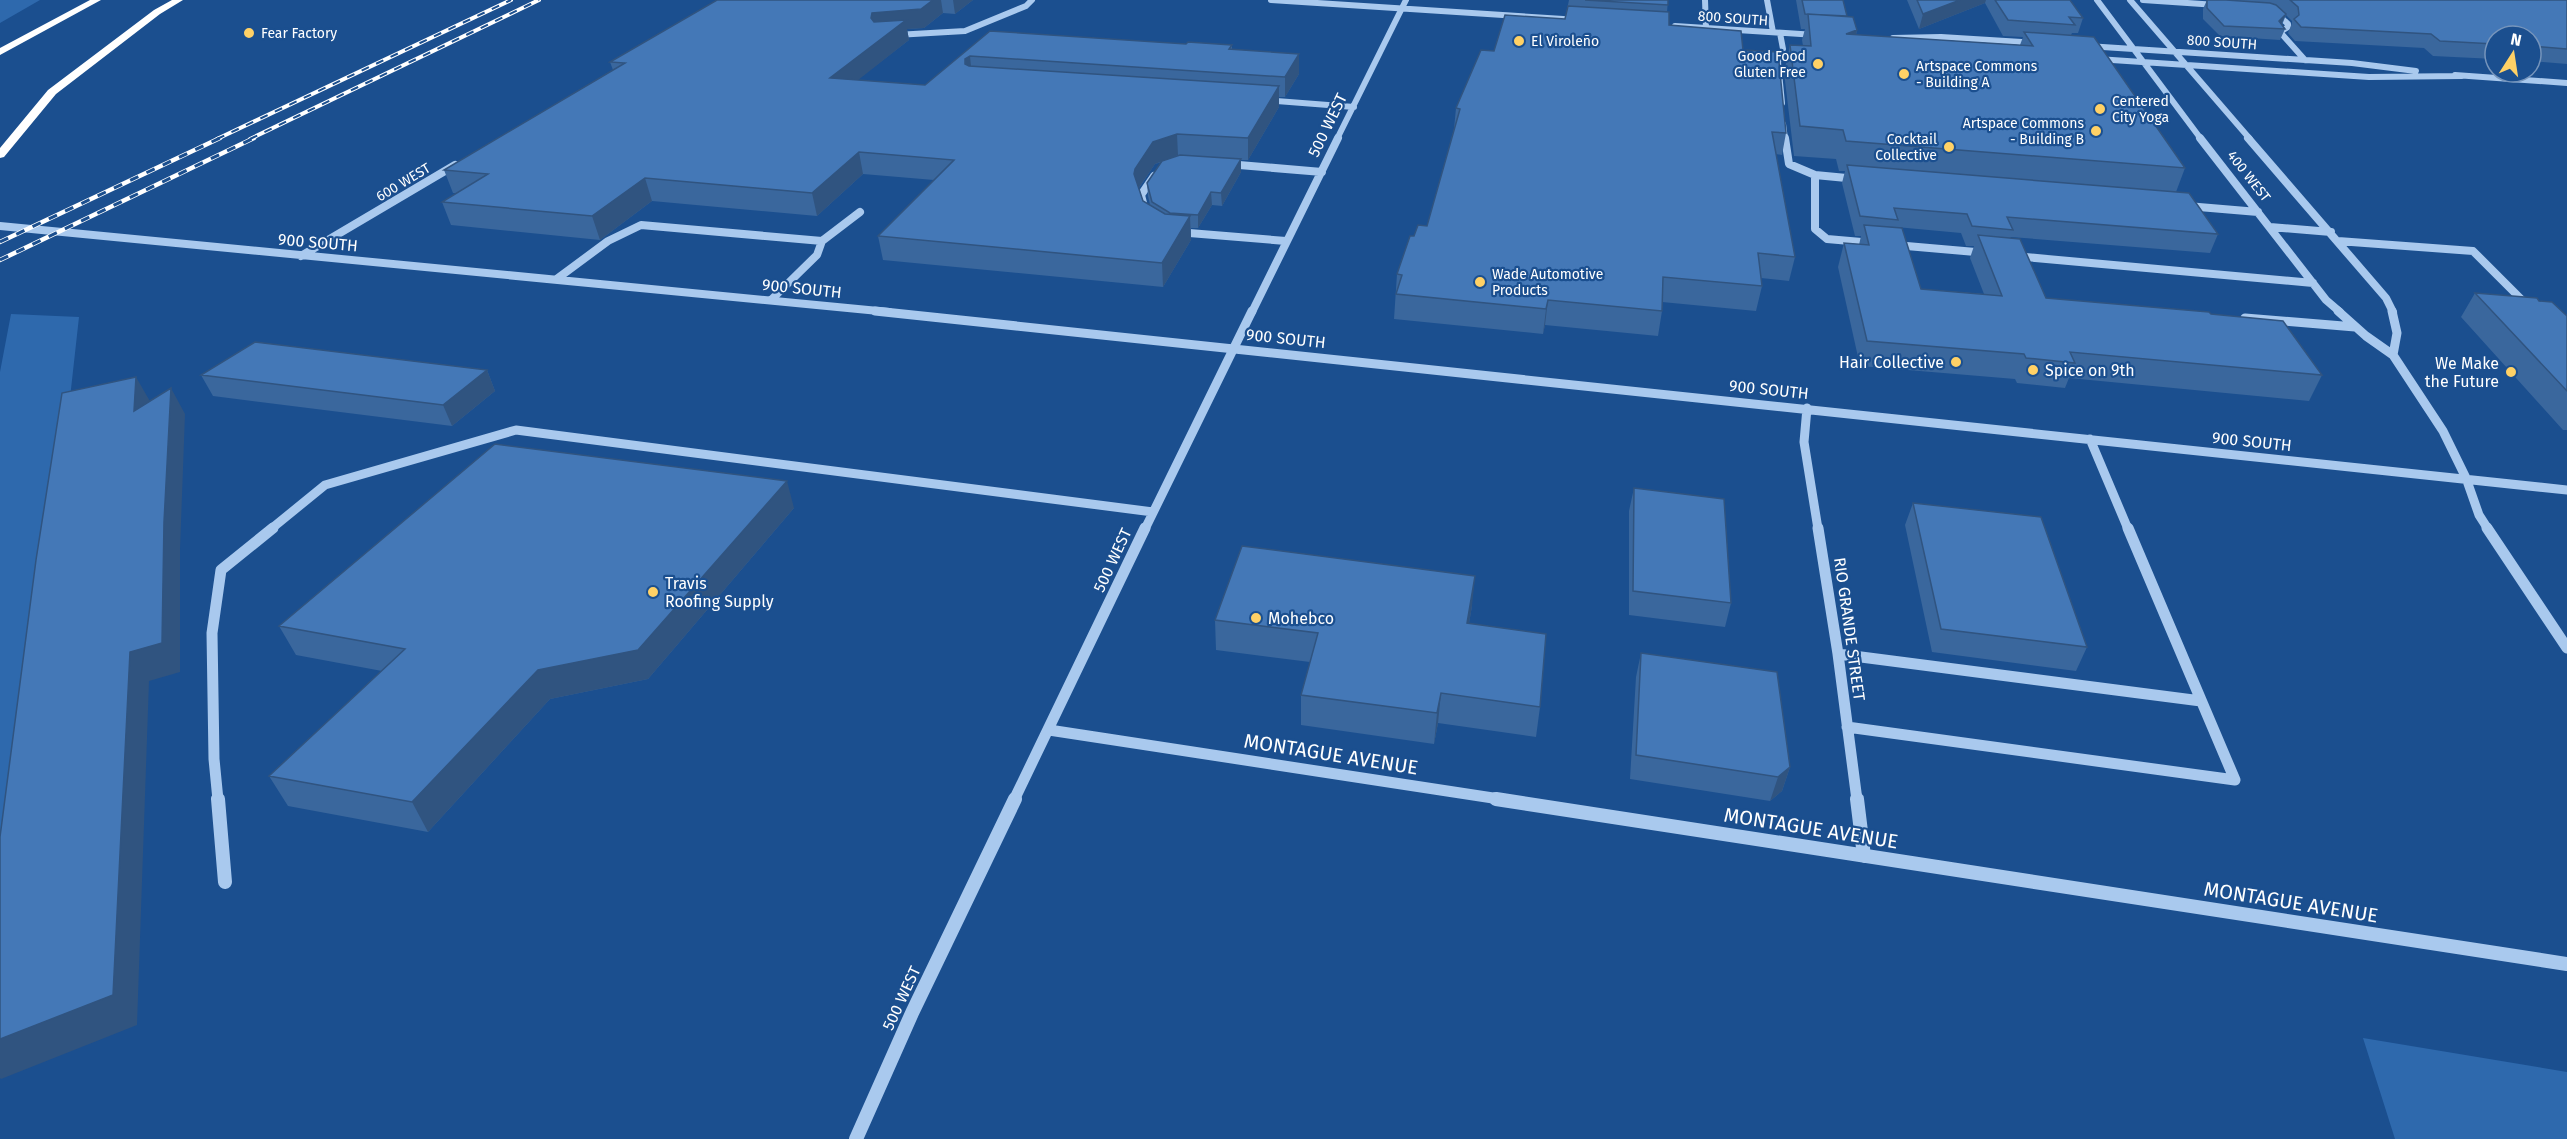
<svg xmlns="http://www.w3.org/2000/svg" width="2567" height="1139" font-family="'Fira Sans',sans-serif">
  <rect width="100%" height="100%" fill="#1b4f8f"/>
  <path fill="#2e69ad" d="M0 0H40L0 23Z
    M11 314 79 317 0 1028V372Z
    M2363 1038 2567 1072V1139H2395Z"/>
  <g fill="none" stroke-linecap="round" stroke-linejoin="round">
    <path stroke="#a9c9ee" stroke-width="6" d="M1271 0 1579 20
      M1705 0 1706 28
      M1767 0 1773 32
      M2097 0 2201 139
      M2130 0 2250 139
      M2143 0 2217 5
      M2274 11 2288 24V27L2280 32 2305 60
      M1675 26 1816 35
      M1780 33 1783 49 1778 62 1782 103
      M896 35 965 31 1026 6 1032 0
      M1893 38 1941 37 2036 43
      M2087 46 2352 63 2416 71
      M2097 59 2369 77 2462 76
      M2455 75 2567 83
      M1265 100 1354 107
      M1783 124 1785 139
      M1337 139 1406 0"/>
    <path stroke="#a9c9ee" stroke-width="8" d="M1785 138 1789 164 1815 175 1857 179
      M2200 138 2326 300 2340 312
      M2248 138 2386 298 2393 312
      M1227 164 1322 172
      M1815 175V229L1827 239 1873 243
      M2187 206 2258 212
      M1144 207 1141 195 1154 176
      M0 226 889 312
      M2270 227 2331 232
      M1177 232 1286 241
      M822 241 860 212
      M2338 241 2473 251 2527 305
      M1895 245 1987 253
      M301 256 455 165
      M2014 256 2313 283
      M558 278 608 241 641 225 822 241 817 255 771 300
      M1252 312 1338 138"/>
    <path stroke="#a9c9ee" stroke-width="9" d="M875 311 2567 490
      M2338 311 2366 336 2393 355 2443 431 2466 478 2479 515 2488 529
      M2392 311 2397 333 2393 355
      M2245 318 2355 327
      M1807 408 1804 442 1818 529
      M2090 439 2128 529
      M271 529 325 485 516 430 1153 512
      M1145 529 1252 311"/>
    <path stroke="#a9c9ee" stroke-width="11" d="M1818 528 1838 654 1857 800
      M2487 528 2567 648
      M1838 654 2201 701
      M1847 727 2235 780 2128 528
      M1049 730 1506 800
      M218 800 214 759 212 633 221 570 273 528
      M1014 800 1145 528"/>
    <path stroke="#a9c9ee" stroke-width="14" d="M218 799 225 882
      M1496 799 2567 964
      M1857 799 1864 856
      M856 1139 912 1013 1015 799"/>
    <path fill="#fff" fill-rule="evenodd" d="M90 0H101L0 55V48Z
      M172 0H183L160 14 56 94 4 157 0 158V148L48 90 154 10Z"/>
    <defs>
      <path id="rail-far1" d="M217 139 511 0
        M250 139 539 0"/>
      <path id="rail" d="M0 242 220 138
        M0 260 254 138"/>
    </defs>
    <use href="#rail-far1" stroke="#fff" stroke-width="4"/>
    <use href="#rail" stroke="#fff" stroke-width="4.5"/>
    <use href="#rail-far1" stroke="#1b4f8f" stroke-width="2" stroke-dasharray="8" stroke-linecap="butt"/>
    <use href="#rail" stroke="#1b4f8f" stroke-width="3" stroke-dasharray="9" stroke-linecap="butt"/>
  </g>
  <path fill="#3a679d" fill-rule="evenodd" d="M717 0H973L955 14 943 13 924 28 907 29 909 40 857 80 925 85 990 31 1186 44 1232 45V50L1299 74 1285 97H1279V107L1248 160H1241V172L1222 206 1212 205 1198 228H1191V240L1163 287 883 260 878 236 934 180 863 174 817 216 652 201 600 240 451 225 442 202 457 193H453L444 170 613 70 610 62ZM1162 162 1147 183 1148 196 1150 205 1143 201 1139 188 1155 164Z
    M1569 0H1668L1667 12 1669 25 1743 50 1786 133 1782 155 1776 154 1795 257 1789 281 1761 278 1762 286 1756 311 1662 302V311L1658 336 1545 325 1543 334 1394 319 1397 274 1414 236 1427 226 1454 129 1456 108 1494 51 1565 19Z
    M1796 0H1843L1847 16 1857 30 1856 35 2020 45 2023 37 2003 36 1985 3 1919 29 1907 0H2070L2083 18 2078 33H2072L2071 35 2185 168 2176 192 2218 234 2210 253 2011 237 2010 238 2046 298 2211 314 2322 375 2309 401 2069 378 2065 388 2017 383 2015 379 1860 366 1838 267 1844 243 1859 245 1861 236H1855L1842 183 1845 171H1839L1836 159 1794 156 1784 72 1790 45 1803 46 1802 40 1805 29H1801ZM1896 227 1961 233 1966 246H1974L1970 258 1984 294 1921 289Z
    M2207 0H2567V64L2531 61V36H2495V59L2433 56 2424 48 2295 41 2288 33 2292 23V21L2286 15 2282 25 2285 29 2280 40 2220 36 2203 19V9Z
    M2475 293 2539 301 2566 316 2567 314V430H2563L2461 317Z
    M487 370 495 391 452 426 213 396 201 375Z
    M1634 488 1731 603 1725 627 1629 615V511Z
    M1913 503 2087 647 2076 671 1932 652 1905 525Z
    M794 508 648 679 550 699 428 832 288 806 269 776 382 671 296 655 279 626Z
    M1472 606 1469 623 1540 707 1536 737 1438 723 1434 744 1301 725V695L1310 662 1216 650 1215 620Z
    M1641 653 1790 767 1782 791 1770 801 1630 779 1636 677Z"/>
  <path fill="#305480" d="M933 0H941L943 13 924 28 907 29 909 40 834 99 830 78 871 18 872 13Z
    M953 0H973L955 14Z
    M1960 0H1986L1985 3 1919 29 1923 14Z
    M2286 14 2281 25 2279 21Z
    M1857 30 1851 56 1846 34Z
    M1299 54V74L1285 97V77Z
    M970 56 972 76 968 84 965 59Z
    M1279 86V107L1248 160V138Z
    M1177 134 1178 155 1155 164 1136 192 1134 174 1135 169 1153 142Z
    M859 152 863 174 817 216 812 193Z
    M1241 159V172L1222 206 1221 193Z
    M645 178 652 201 600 240 592 216Z
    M1211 192 1212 205 1198 228V215Z
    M1190 216 1191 240 1163 287 1162 263Z
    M1548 300 1545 325 1543 334 1546 309Z
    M487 370 495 391 452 426 443 405Z
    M136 377 151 403 134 411Z
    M171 388 185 414 180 550V672L149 681 137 1025 1 1079 0 1078V1039L130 652Z
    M787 481 794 508 648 679 550 699 428 832 412 802 538 670Z
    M1475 576 1472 606 1464 653 1467 623Z
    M1441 693 1438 723 1434 744 1437 713Z
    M1790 767 1782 791 1770 801 1778 777Z"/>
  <path fill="#4478b7" stroke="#305480" stroke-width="1.5" d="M717 0H933L921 9 872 13 871 18 874 22 906 20 830 78 925 85 990 31 1186 44 1188 42 1232 45 1229 49 1299 54 1285 77 970 56 965 59V64L969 66 1279 86 1248 138 1177 134 1153 142 1135 169 1134 174 1143 201 1165 214 1190 216 1162 263 878 236 954 160 859 152 812 193 645 178 592 216 442 202 488 174 444 170 625 63 610 62Z
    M1585 0H1668V5Z
    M1802 0H1843L1847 16 1805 14Z
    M1917 0H1960L1923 14Z
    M1995 0H2070L2083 18 2069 17 2075 25 2008 20Z
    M2207 0H2226L2270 3 2276 5 2286 14 2279 21 2285 29 2224 26 2207 8Z
    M2290 0H2567V49L2531 46V36H2495V44L2440 41 2431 34 2301 27 2294 19 2299 15 2298 7Z
    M1568 6 1669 12V25L1741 31 1743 50 1778 52 1786 133 1772 132 1795 257 1758 253 1762 286 1663 277 1662 311 1548 300 1546 309 1396 294 1402 275 1397 274 1410 236H1414L1418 225 1427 226 1460 109 1456 108 1481 50 1494 51 1505 15 1565 19Z
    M1808 14 1853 17 1857 30 1846 34 2033 46 2024 32 2094 37 2185 168 1846 141 1843 130 1800 126 1790 45 1811 46Z
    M1180 155 1241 159 1221 193 1211 192 1198 215 1170 213 1152 202 1147 183 1162 161Z
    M1847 165 2189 193 2218 234 2007 217 2013 230 1972 226 1967 214 1894 208 1898 220 1860 216Z
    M1864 225 1902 228 1921 289 2002 296 1978 235 2020 239 2046 298 2209 312 2211 314 2283 321 2322 375 2070 352 2075 363 2026 358 2024 354 1867 341 1844 243 1869 245Z
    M2475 293 2537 298 2539 301 2552 302 2567 316V391Z
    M255 342 487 370 443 405 201 375Z
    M136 377 134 411 171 388 164 522 162 643 130 652 113 995 0 1039V837L36 560 62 393Z
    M495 444 787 481 638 650 538 670 412 802 269 776 405 649 279 626Z
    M1634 488 1724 499 1731 603 1633 591Z
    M1913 503 2041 517 2087 647 1941 629Z
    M1242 546 1475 576 1467 623 1546 634 1540 707 1441 693 1437 713 1301 695 1318 633 1215 620Z
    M1641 653 1777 672 1790 767 1778 777 1636 755Z"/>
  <g fill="#ffd166" stroke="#1b4f8f" stroke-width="2">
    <circle cx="249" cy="33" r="6"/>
    <circle cx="1519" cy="41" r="6"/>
    <circle cx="1818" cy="64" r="6"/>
    <circle cx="1904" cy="74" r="6"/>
    <circle cx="2100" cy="109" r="6"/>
    <circle cx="2096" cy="131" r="6"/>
    <circle cx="1949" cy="147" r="6"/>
    <circle cx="1480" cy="282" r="6"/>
    <circle cx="1956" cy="362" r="6"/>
    <circle cx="2033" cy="370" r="6"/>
    <circle cx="2511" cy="372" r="6"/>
    <circle cx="653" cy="592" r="6"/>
    <circle cx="1256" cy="618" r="6"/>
  </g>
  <g text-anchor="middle" stroke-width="4.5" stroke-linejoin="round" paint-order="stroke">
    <g font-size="14" fill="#fff" stroke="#1b4f8f">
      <text transform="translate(1733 18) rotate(4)" y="5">800 SOUTH</text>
      <text transform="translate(2222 42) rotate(4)" y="5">800 SOUTH</text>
      <text transform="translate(2249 176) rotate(52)" y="5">400 WEST</text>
      <text transform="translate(403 182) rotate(-31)" y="5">600 WEST</text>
    </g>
    <g font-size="14" fill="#fff" stroke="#1b4f8f" text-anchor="start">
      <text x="261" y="38">Fear Factory</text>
      <text x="1531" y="46">El Viroleño</text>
      <text x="1806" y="61" text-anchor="end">Good Food<tspan x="1806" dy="16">Gluten Free</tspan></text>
      <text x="1916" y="71">Artspace Commons<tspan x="1916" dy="16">- Building A</tspan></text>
      <text x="2112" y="106">Centered<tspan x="2112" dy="16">City Yoga</tspan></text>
      <text x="2084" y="128" text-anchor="end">Artspace Commons<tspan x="2084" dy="16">- Building B</tspan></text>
      <text x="1937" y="144" text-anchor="end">Cocktail<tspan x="1937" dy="16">Collective</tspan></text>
      <text x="1492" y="279">Wade Automotive<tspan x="1492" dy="16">Products</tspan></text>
    </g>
    <g font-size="16" fill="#fff" stroke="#1b4f8f">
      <text transform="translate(1327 125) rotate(-64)" y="6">500 WEST</text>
      <text transform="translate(318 242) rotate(5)" y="6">900 SOUTH</text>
      <text transform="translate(802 288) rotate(6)" y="6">900 SOUTH</text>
      <text transform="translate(1286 338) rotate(6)" y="6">900 SOUTH</text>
      <text transform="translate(1769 389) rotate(6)" y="6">900 SOUTH</text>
      <text transform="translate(2252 441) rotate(6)" y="6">900 SOUTH</text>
      <text transform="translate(1112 560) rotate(-65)" y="6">500 WEST</text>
      <text transform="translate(1850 629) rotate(82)" y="6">RIO GRANDE STREET</text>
      <text transform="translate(901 998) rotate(-65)" y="6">500 WEST</text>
    </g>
    <g font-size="16" fill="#fff" stroke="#1b4f8f" text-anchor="start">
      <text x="1944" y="368" text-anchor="end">Hair Collective</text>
      <text x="2499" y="369" text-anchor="end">We Make<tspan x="2499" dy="18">the Future</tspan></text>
      <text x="2045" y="376">Spice on 9th</text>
      <text x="665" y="589">Travis<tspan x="665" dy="18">Roofing Supply</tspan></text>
      <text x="1268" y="624">Mohebco</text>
    </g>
    <g font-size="20" fill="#fff" stroke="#1b4f8f">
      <text transform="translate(1331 754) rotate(9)" y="7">MONTAGUE AVENUE</text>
      <text transform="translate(1811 828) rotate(9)" y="7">MONTAGUE AVENUE</text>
      <text transform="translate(2291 902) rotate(9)" y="7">MONTAGUE AVENUE</text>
    </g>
  </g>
  <g transform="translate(2513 54) rotate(12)"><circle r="28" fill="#1b4f8f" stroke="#7695bc" stroke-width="1.5"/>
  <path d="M0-4.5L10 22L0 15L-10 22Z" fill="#ffd166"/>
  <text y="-9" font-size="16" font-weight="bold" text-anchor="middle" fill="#ffffff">N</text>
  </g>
</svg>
